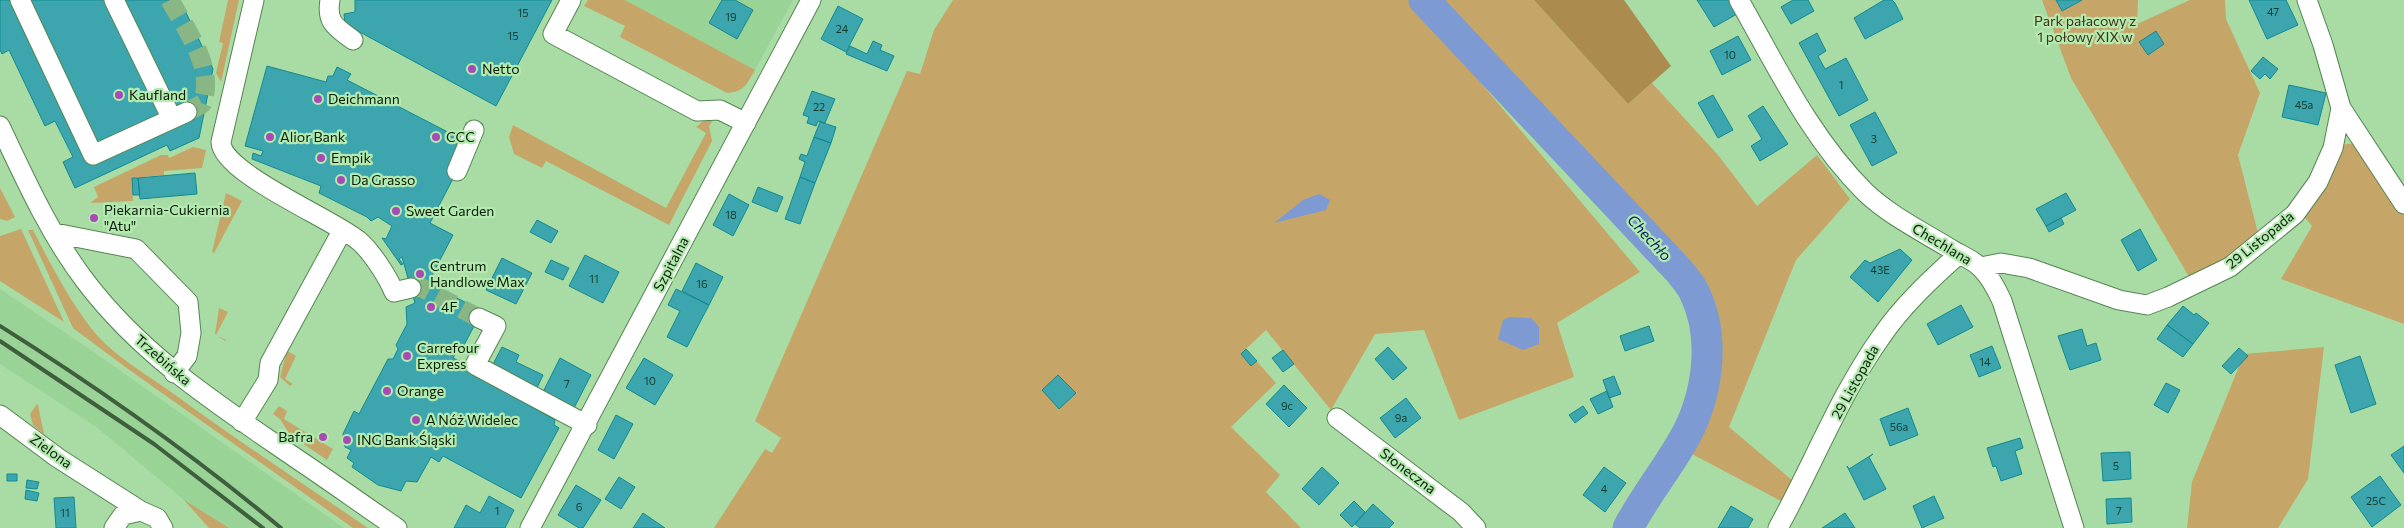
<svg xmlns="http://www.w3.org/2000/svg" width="2404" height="528" font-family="Commissioner,sans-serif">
  <rect width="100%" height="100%" fill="#a8dca4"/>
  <path fill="#99d395" d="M625 0H793L755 70Z
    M0 289 88 348 344 528H228L184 500 95 426 0 364Z"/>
  <path fill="#c6a668" d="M228 0H239L221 82 216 73 223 43 219 42Z
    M588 0H625L755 70C747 84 744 92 727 93L620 37 625 26 584 6Z
    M953 0H1411L1640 272 1557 323 1574 377 1459 420 1424 330 1375 334 1331 410 1266 330 1246 349 1276 383 1231 427 1280 475 1266 492 1301 528H714L765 449 772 453 781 438 755 421 907 71 920 74 934 30Z
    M1437 0H1534L1628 104 1652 83 1718 155 1757 206 1817 155 1850 199 1796 260 1729 427 1793 481 1783 502 1690 453 1715 384 1712 330 1701 293 1683 260Z
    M2042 0H2138L2137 24 2190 0H2225L2226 19 2260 93 2238 155 2259 237 2191 280 2071 78Z
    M707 118 713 120 709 126 712 141 669 225 546 161 542 168 514 154 509 137 513 125 666 208 706 133 696 127Z
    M2357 143 2404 214V324L2281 279 2312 226 2305 218 2331 170 2340 145Z
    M193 147 206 150 202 168 164 171V175L132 178 133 201 90 203 98 197 94 187 161 155H168L169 158Z
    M0 188 15 217 7 221 0 219Z
    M226 193 242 201 214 253 212 252Z
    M21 229 64 322 0 281V236Z
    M28 230H33C50 263 68 298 91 328 112 355 146 374 174 394 237 440 303 484 368 528H353L128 369 73 328Z
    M219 308 228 312 216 335 226 340 225 341 215 334Z
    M2324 347 2308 479 2278 528H2187L2192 482 2244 354Z
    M287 351 296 356 285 379 293 384 290 386 280 377Z
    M37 404 38 405 44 434 33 425 30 414Z
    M279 406 287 411 284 419 333 449 327 460 290 435 280 419 273 414Z
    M184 500 229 528H209Z"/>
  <path fill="#ab8c4e" d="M1534 0H1624L1671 66 1628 104Z"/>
  <path fill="#7d9ad2" d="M1319 194 1330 200 1326 210 1274 223 1303 200Z
    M1509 317 1531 318 1539 327V344L1523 350 1498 339 1503 320Z"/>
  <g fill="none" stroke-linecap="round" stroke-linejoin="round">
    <path stroke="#7d9ad2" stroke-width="31" d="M1424 0 1680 272C1685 279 1692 286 1695 294 1717 341 1707 401 1681 444 1664 473 1643 499 1628 528"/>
  </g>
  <path fill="#3ca5ae" stroke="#128a92" d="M0 0H180L213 69 199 138 170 151 167 145 75 188 63 162 73 157 55 121 45 126 9 50 2 54 0 50Z
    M355 0H552L496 106 345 24 344 14 355 12Z
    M722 0H735L753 10 737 39 709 23Z
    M1697 0H1728L1737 14 1714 27Z
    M1793 0H1808L1814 11 1791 24 1781 7Z
    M1884 0H1892L1895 3 1903 19 1865 39 1854 18Z
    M2056 0H2082L2062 11Z
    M2249 0H2286L2298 25 2267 39Z
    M838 6 863 19 846 52 821 39Z
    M2156 31 2164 44 2148 55 2139 42Z
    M1817 33 1826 51 1818 56 1825 69 1846 58 1868 100 1839 116 1799 43Z
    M1738 36 1751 60 1722 75 1710 51Z
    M873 41 882 45 880 50 894 56 887 71 846 54 850 46 867 54Z
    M2263 57 2278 69 2270 79 2265 74 2260 79 2251 71Z
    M267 66 326 82 328 76H333L337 67 351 74 347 80 471 144 430 223 453 235 428 283 482 311 463 347 460 346 453 358 468 365 466 370 555 420 554 425 559 428 521 498 443 456 439 462 431 457 417 482 406 481 401 491 378 485 352 467 354 463 347 458 351 450 345 447 343 434 354 411 359 414 388 359H393L398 349 396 345 407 324 406 307 415 303 402 257 399 259 403 264 401 265 382 238 386 239 392 226 378 217 371 221 367 217 319 193 321 186 252 159 253 153 261 156 263 151 245 146Z
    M2289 85 2326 93 2318 125 2282 117Z
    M812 91 835 99 825 123 818 121 816 126 807 123 809 117 803 115Z
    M1713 95 1733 130 1718 138 1698 103Z
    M1763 106 1788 144 1760 161 1751 146 1762 139 1748 116Z
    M1875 112 1897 153 1872 166 1850 125Z
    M820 122 836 127 831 143 814 137Z
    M814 137 831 143 815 183 800 177 805 162 799 159 801 154 807 156Z
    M195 173 197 194 140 199 138 178Z
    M800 177 815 183 800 224 785 219Z
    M132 178H138L140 195H133Z
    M758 187 783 197 777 212 752 202Z
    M2066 193 2076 210 2046 226 2036 209Z
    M729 194 749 205 733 236 713 225Z
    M89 215H98V220H89Z
    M2061 218 2064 224 2049 232 2046 226Z
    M537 220 558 231 551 243 530 232Z
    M2140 229 2157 260 2138 271 2121 240Z
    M1900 249 1912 260 1878 302 1850 277 1865 260 1870 263Z
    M585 255 619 272 603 303 569 286Z
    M502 258 532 273 516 304 486 290Z
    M551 260 569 268 563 280 545 272Z
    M696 263 723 277 709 305 682 291Z
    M676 289 709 305 687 347 667 337 680 311 668 305Z
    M1961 305 1973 327 1938 345 1927 324Z
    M2183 306 2194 315 2196 313 2209 323 2193 344 2167 325Z
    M2167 325 2193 344 2183 357 2157 339Z
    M1649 326 1654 341 1625 351 1620 336Z
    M2082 329 2087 346 2096 343 2101 360 2070 370 2058 336Z
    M1992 346 2001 368 1979 377 1970 355Z
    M502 347 519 355 516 362 543 375 536 390 491 368Z
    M1388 347 1407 368 1393 380 1375 359Z
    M2239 348 2248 356 2231 374 2222 366Z
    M1246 349 1257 361 1251 366 1241 354Z
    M1283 350 1294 364 1283 372 1272 358Z
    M2360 356 2376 404 2351 413 2335 365Z
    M560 358 591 375 573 410 542 394Z
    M644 358 673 375 655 405 626 388Z
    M1058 375 1076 393 1059 409 1042 390Z
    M1614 376 1621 394 1609 398 1603 380Z
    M2166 383 2180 390 2168 413 2154 405Z
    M1284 385 1307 408 1289 427 1266 404Z
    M1607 391 1613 407 1598 414 1590 399Z
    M1406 398 1421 418 1395 438 1380 418Z
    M1583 406 1588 413 1575 423 1569 415Z
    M1908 408 1918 435 1890 446 1880 419Z
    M616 415 633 424 614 459 598 450Z
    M2020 438 2023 448 2015 451 2022 474 2001 481 1996 466 1993 467 1987 448Z
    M2404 446V473L2391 455Z
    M2130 452 2131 479 2103 481 2101 453Z
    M1873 454 1869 457 1886 489 1864 500 1847 466 1849 469Z
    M1322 467 1339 483 1319 505 1302 489Z
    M1604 467 1626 483 1605 512 1583 495Z
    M7 474H17V481H7Z
    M2380 476 2401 505 2372 527 2351 497Z
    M619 477 635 487 621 509 605 499Z
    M27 480 39 482 37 489 26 488Z
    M576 485 601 500 583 528H579L558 515Z
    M26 490 39 493 37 501 25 499Z
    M489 496 514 510 505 528H454L466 505 480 513Z
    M1934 496 1944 518 1922 528 1913 506Z
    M74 497 76 528H56L54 498Z
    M2131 498 2132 522 2107 524 2106 499Z
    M1354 501 1365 512 1352 527 1340 515Z
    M1373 504 1394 523 1389 528H1360L1355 524Z
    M1731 506 1753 519 1748 528H1718Z
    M643 513 665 528H633Z
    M1845 513 1855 528H1822Z"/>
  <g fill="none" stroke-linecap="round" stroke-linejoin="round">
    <path stroke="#88b685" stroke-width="19" stroke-dasharray="19 9" stroke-linecap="butt" d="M170 0C186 30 216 68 202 104L187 112
      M411 288 420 287 479 318"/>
    <defs>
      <path id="minor" d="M20 0 93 155 187 112
        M114 0 172 119
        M254 0 221 142C221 173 335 220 359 241 371 251 388 277 394 292L411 288
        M330 0C326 23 336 27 353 40
        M571 0 553 34 697 111 720 110 746 123
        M1739 0C1777 67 1810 137 1865 192 1890 216 1925 233 1954 251 1963 256 1975 261 1982 269 1991 278 1997 290 2002 301L2074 528
        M2341 108 2404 204
        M0 126C25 179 50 235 86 282 143 357 220 406 297 459 330 481 363 505 397 528
        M457 171 474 130
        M55 233 136 249 188 302 191 333 187 356 174 373
        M1981 267 2001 263 2029 268 2119 300 2147 305 2168 297 2230 267 2295 214 2318 182 2333 148 2341 108 2323 45 2307 0
        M479 318 496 326 475 365 587 425
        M0 415 58 458 141 511
        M1337 418 1461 512 1476 528
        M242 422 268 380 270 363 342 231
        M114 528 123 515 141 511 157 518 163 528
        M530 528 811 0
        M1778 528C1813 465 1839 396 1881 337 1902 306 1931 279 1959 254"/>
    </defs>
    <use href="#minor" stroke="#558652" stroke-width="21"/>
    <use href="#minor" stroke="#fff" stroke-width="19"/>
    <path stroke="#3f5e3d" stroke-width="4" d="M0 326C97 387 192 454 281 528
      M0 341 154 444 263 528"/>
  </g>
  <g fill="#a84ab4" stroke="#b4eab0" stroke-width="2">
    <circle cx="472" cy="69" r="5"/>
    <circle cx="119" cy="95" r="5"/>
    <circle cx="318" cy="99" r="5"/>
    <circle cx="270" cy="137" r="5"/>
    <circle cx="436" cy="137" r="5"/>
    <circle cx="321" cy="158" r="5"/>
    <circle cx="341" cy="180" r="5"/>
    <circle cx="396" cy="211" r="5"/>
    <circle cx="94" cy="218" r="5"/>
    <circle cx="420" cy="274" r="5"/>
    <circle cx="431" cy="307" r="5"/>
    <circle cx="407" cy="356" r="5"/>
    <circle cx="387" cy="391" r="5"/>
    <circle cx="416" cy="420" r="5"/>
    <circle cx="323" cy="437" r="5"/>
    <circle cx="347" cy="440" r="5"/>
  </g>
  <g text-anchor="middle" stroke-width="4.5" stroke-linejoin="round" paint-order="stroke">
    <g font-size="11" fill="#153e31">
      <text x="2273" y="16">47</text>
      <text x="523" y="17">15</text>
      <text x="731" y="21">19</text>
      <text x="842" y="33">24</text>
      <text x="513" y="40">15</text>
      <text x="1730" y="59">10</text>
      <text x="1841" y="89">1</text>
      <text x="2304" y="109">45a</text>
      <text x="819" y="111">22</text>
      <text x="1874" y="143">3</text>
      <text x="731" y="219">18</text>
      <text x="1880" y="274">43E</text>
      <text x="594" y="283">11</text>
      <text x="702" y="288">16</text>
      <text x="1985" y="366">14</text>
      <text x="650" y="385">10</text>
      <text x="567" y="388">7</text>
      <text x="1287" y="410">9c</text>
      <text x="1401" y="422">9a</text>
      <text x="1899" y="431">56a</text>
      <text x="2116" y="470">5</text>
      <text x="1604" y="493">4</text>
      <text x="2376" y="505">25C</text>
      <text x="579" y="511">6</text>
      <text x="497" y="515">1</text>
      <text x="2119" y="515">7</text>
      <text x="65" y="517">11</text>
    </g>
    <g font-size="14" fill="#403216" stroke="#b4eab0">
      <text x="2085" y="26">Park pałacowy z<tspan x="2085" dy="16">1 połowy XIX w</tspan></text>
    </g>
    <g font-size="14" fill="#081c07" stroke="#b4eab0" text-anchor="start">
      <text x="482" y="74">Netto</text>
      <text x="129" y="100">Kaufland</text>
      <text x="328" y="104">Deichmann</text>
      <text x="280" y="142">Alior Bank</text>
      <text x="446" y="142">CCC</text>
      <text x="331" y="163">Empik</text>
      <text x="351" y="185">Da Grasso</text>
      <text x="104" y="215">Piekarnia-Cukiernia<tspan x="104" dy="16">"Atu"</tspan></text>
      <text x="406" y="216">Sweet Garden</text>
      <text x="430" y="271">Centrum<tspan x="430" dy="16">Handlowe Max</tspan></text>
      <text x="441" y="312">4F</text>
      <text x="417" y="353">Carrefour<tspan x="417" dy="16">Express</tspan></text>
      <text x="397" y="396">Orange</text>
      <text x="426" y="425">A Nóż Widelec</text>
      <text x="313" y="442" text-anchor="end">Bafra</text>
      <text x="357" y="445">ING Bank Śląski</text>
    </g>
    <g font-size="14" fill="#081c07" stroke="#b4eab0">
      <text transform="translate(2260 240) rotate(-39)" y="5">29 Listopada</text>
      <text transform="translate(1942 244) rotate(31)" y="5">Chechlana</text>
      <text transform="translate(671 264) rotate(-62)" y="5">Szpitalna</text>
      <text transform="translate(163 360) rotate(41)" y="5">Trzebińska</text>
      <text transform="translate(1855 382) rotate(-61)" y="5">29 Listopada</text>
      <text transform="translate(51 451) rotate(36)" y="5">Zielona</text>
      <text transform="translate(1408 471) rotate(37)" y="5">Słoneczna</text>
    </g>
    <g font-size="15" font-style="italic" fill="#062363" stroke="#b4eab0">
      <text transform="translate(1649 238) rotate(47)" y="5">Chechło</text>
    </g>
  </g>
</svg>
